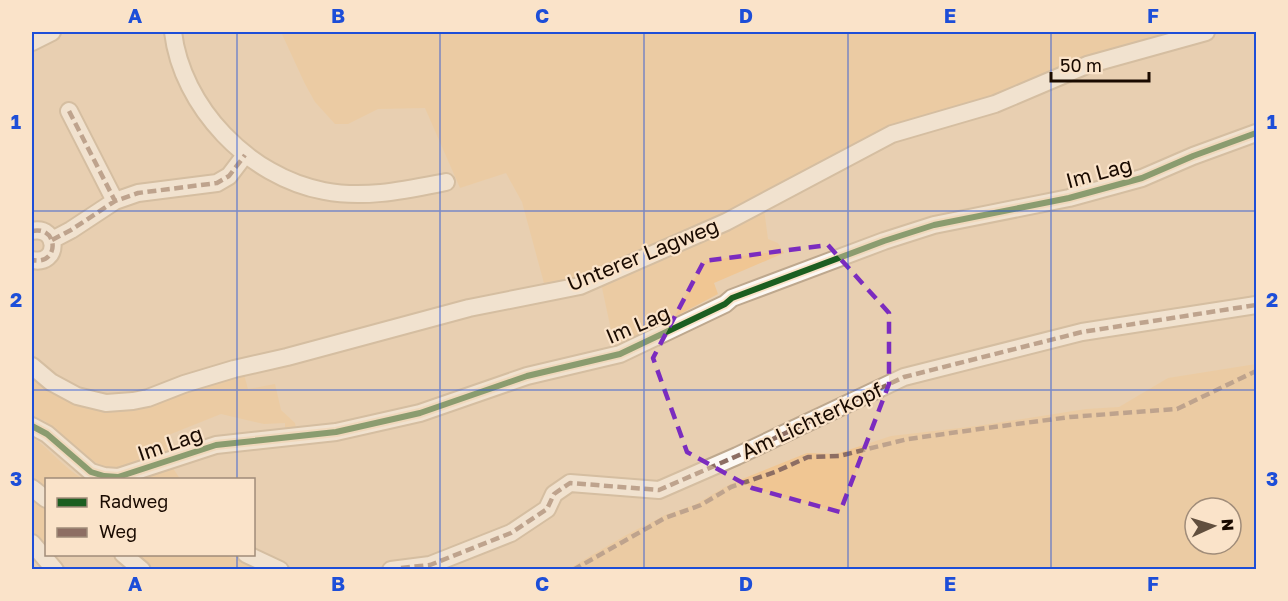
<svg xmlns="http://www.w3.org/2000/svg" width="1288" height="601" font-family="'Golos Text',sans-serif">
  <rect width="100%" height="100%" fill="#e8cfb1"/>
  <path fill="#f0c693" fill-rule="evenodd" d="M281 32H1172L1085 58 599 272 545 287 522 202 506 173 460 188 425 108 378 109 348 124H335L315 102 305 84Z
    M764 209 768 239 778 243 784 253 714 283 718 294 646 332 614 344 601 283Z
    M1256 364V569H568L628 534 665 515 694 505 730 484 807 453 836 454 891 436 977 426 1086 409 1119 407 1168 378ZM1195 508H1231V544H1195Z
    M243 371 248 389 275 384 281 410 295 423 296 428 285 429V423L264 424 221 414 166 436 172 452 141 463 108 469 93 461 45 421 32 417V377C53 394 72 401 99 408Z
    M32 437C50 449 64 468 83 479L46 480V550L32 534Z
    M173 468 180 479 137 480Z
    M116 555H226L261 569H135Z"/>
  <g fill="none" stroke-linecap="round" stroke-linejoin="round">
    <defs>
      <path id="minor" d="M173 32C182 107 249 177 324 191 365 199 405 190 446 182
        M32 42 52 32
        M69 111 115 201
        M32 231C59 225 60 266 32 260
        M52 240 71 230 115 201 138 193 217 183 229 176 245 155
        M32 366 51 382 77 396 106 403 133 401 148 398 184 384 234 369 287 357 469 308 580 286 726 222 892 134 995 104 1087 65 1206 32
        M32 426 47 434 91 472 104 476 118 477 216 445 336 432 420 413 527 376 620 354 725 304 732 298 884 241 934 225 1069 198 1142 178 1193 156 1256 133
        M32 488 46 499
        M32 543 55 570
        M123 554 142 570
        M246 554 280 570
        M391 570 430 565 511 533 547 509 554 494 570 483 659 490 737 456 904 377 1082 332 1256 305"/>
    </defs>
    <use href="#minor" stroke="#bea88e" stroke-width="20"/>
    <use href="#minor" stroke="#fcf8f3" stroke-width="16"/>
    <path stroke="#8d6e63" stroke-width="4.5" stroke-dasharray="9 4.5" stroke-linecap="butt" d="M69 111 115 201
      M32 231C59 225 60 266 32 260
      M52 240 71 230 115 201 138 193 217 183 229 176 245 155
      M401 568 430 565 511 533 547 509 554 494 570 483 659 490 737 456 904 377 1082 332 1256 305
      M573 570 665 518 701 505 731 487 775 472 808 457 839 456 908 439 994 427 1070 417 1177 409 1256 371"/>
    <defs>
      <path id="cycleway" d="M32 426 47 434 91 472 104 476 118 477 216 445 336 432 420 413 527 376 620 354 725 304 732 298 884 241 934 225 1069 198 1142 178 1193 156 1256 133"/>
    </defs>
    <use href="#cycleway" stroke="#fae3c9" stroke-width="10"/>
    <use href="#cycleway" stroke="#1b5e20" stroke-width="6"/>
  </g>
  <path d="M0 0H1288V601H0ZM828 245 889 313V384L840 512 752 488 687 452 653 358 704 261Z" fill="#e8cfb1" fill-opacity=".55" fill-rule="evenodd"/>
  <path fill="none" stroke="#7b2cbf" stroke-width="4.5" stroke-dasharray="12 8" stroke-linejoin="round" d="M828 245 889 313V384L840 512 752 488 687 452 653 358 704 261Z"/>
  <path fill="none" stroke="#1d4ed8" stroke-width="1.5" stroke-opacity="0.55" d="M237 32V480M440 32V570M644 32V570M848 32V570M1051 32V570M32 211H1256M32 390H1256M237 554V570"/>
  <g text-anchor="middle" stroke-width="4.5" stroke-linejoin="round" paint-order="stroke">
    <g font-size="21" fill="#190a00" stroke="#fae3c9">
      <text transform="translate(1099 173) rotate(-15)" y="7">Im Lag</text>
      <text transform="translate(643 255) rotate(-22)" y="7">Unterer Lagweg</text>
      <text transform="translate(638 325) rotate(-23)" y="7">Im Lag</text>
      <text transform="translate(812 421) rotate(-25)" y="7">Am Lichterkopf</text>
      <text transform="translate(170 444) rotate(-19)" y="7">Im Lag</text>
    </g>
  </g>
  <rect width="1288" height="601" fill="none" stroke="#fae3c9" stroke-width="66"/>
  <rect x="45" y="478" width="210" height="78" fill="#fae3c9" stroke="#a08c79" stroke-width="1.5"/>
  <rect x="57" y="498" width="30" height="9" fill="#1b5e20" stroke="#a08c79" stroke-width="1.5"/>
  <text x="99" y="508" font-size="18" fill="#190a00">Radweg</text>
  <rect x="57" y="528" width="30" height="9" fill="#8d6e63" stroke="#a08c79" stroke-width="1.5"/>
  <text x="99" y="538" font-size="18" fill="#190a00">Weg</text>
  <g transform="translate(1213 526) rotate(86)"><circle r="28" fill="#fae3c9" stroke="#a08c79" stroke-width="1.5"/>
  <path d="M0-4.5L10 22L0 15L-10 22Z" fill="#614f3e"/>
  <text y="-9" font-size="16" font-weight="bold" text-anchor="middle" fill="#190a00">N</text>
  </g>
  <path d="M1051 72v9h98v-9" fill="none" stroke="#190a00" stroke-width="3"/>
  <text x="1060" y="72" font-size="18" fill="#190a00" stroke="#fae3c9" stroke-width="4.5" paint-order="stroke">50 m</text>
  <rect x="33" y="33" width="1222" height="535" fill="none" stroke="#1d4ed8" stroke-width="2"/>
  <g font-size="20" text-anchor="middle" font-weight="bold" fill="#1d4ed8">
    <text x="135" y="23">A</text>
    <text x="338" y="23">B</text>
    <text x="542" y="23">C</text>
    <text x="746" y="23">D</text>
    <text x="950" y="23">E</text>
    <text x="1153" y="23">F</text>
    <text x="16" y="129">1</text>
    <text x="1272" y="129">1</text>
    <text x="16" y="307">2</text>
    <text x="1272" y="307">2</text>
    <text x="16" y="486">3</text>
    <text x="1272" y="486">3</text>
    <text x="135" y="591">A</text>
    <text x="338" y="591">B</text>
    <text x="542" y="591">C</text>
    <text x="746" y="591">D</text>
    <text x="950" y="591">E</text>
    <text x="1153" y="591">F</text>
  </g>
</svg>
